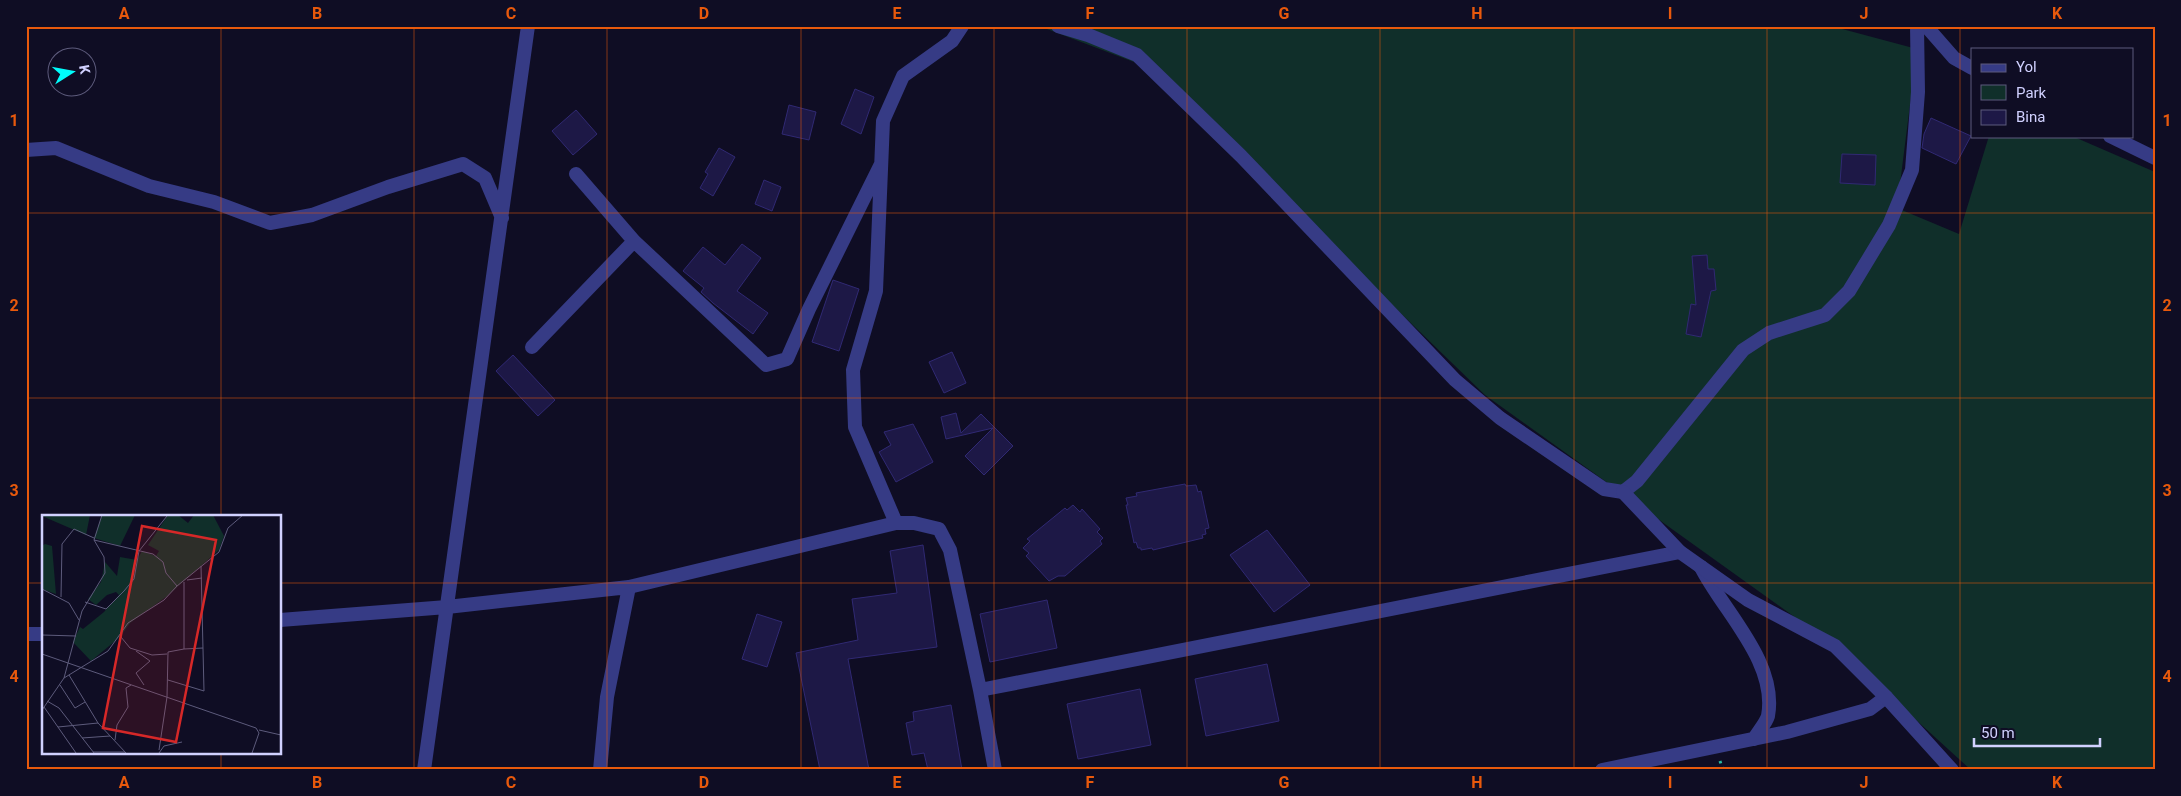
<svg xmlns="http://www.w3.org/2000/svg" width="2181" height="796" font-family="Roboto,sans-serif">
  <rect width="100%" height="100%" fill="#0f0d24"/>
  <path fill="#102f2a" d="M1039 26H1831L1917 49 1897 208 1959 234 1989 136H2072L2155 172V770H1971L1835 646 1485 395 1147 67Z"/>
  <path fill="#1d1846" stroke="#302973" d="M855 89 874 97 861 134 841 124Z
    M789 105 816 112 809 140 782 134Z
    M576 110 597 134 573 155 552 131Z
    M1931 118 1971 136 1956 164 1922 148 1924 134Z
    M719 148 735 157 713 196 700 188 708 174 705 172Z
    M1842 154 1876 155 1875 185 1840 183Z
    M764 180 781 187 772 211 755 204Z
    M742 244 761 258 737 291 768 313 753 334 713 303 701 292 704 288 683 271 703 247 725 265Z
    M1707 255 1708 269H1714L1716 290 1711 291 1701 337 1686 334 1691 304 1696 305 1692 256Z
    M833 280 859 289 839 351 812 342Z
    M952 352 966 383 944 393 929 362Z
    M513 355 555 400 538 416 496 371Z
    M956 413 961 433 981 414 1013 446 984 475 965 456 993 428 946 439 941 417Z
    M913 424 933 462 896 482 879 452 891 445 884 432Z
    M1185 484 1186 486 1196 485 1198 492 1201 491 1209 528 1205 529 1206 534 1202 535 1203 538 1153 550 1152 548 1141 550V548H1138L1136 542 1134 543 1126 505H1128L1126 498 1137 496 1136 493Z
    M1073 505 1080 512 1082 509 1100 529 1097 532 1103 538 1100 541 1102 544 1065 576H1058L1049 581 1026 556 1029 553 1023 548 1030 541 1027 539 1065 508 1067 510Z
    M1267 530 1310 585 1274 612 1230 555Z
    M923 545 937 647 848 659 869 770H820L796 653 858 640 852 599 897 593 890 551Z
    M1047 600 1057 648 990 662 980 614Z
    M757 614 782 622 767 667 742 659Z
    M1267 664 1279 721 1206 736 1195 679Z
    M1140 689 1151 745 1078 759 1067 704Z
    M951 705 962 770H928L924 753 912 755 906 723 914 721 913 712Z"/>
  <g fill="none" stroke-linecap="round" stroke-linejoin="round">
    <path stroke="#29bba3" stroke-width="3" stroke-dasharray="2.5 4" stroke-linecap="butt" d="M1720 761 1723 770"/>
    <path stroke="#363b85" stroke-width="14" d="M1058 26 1088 35 1137 55 1241 156 1455 380 1500 418 1604 489 1623 492 1637 481 1743 350 1769 333 1825 315 1849 291 1889 225 1912 170 1918 92 1917 26
      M1926 26 1954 58 1972 68
      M2110 136 2155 158
      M26 150 56 148 149 186 214 202 270 223 312 215 388 187 463 164 485 178 502 218
      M576 174 634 241
      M532 347 634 241 766 365 787 359 809 309 881 164
      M896 523 855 427 853 370 876 291 883 121 903 76 952 41 962 26
      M1701 567C1723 611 1778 662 1768 716 1766 723 1758 732 1754 739
      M280 620 447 607 629 587 896 523H914L939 529 950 550 980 690 1680 552
      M26 634H44
      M980 690 995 770
      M424 770 528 26
      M600 770 607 697 629 587
      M1602 770 1787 732 1870 709 1886 697"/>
    <path stroke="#363b85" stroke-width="14" d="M1623 492 1680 552 1748 600 1835 646 1886 697 1952 770"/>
  </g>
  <path fill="none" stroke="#e8590c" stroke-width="1" stroke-opacity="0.55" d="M221 26V516M414 26V770M607 26V770M801 26V770M994 26V770M1187 26V770M1380 26V770M1574 26V770M1767 26V770M1960 26V770M26 213H2155M26 398H2155M26 583H44M280 583H2155M221 752V770"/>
  <g transform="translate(42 515)">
    <rect width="239" height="239" fill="#0f0d24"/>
    <path d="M48 0 44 20 0 1V0ZM60 0H93L78 31 52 23ZM126 0H136L146 8 152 0H171L182 21 177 35 124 82 88 108 78 122 49 146 31 127 38 112 41 114 62 97 77 80 74 77 65 80 54 90 46 84 59 67 63 47 75 61 78 42 95 45 100 36 114 41 117 36 106 30ZM3 29 10 31 14 79 0 74V31Z" fill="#102f2a"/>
    <path fill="none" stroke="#5d5b7c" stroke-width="1" d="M145 65 160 63M135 71 177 37 186 13 201 0M0 74 27 88 37 105M19 82 20 29 32 14 52 23M43 87 64 94 82 76 92 64 97 36 125 1M0 120 34 121M79 122 88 133 110 140 125 139M142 134 161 133M94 136 108 146 94 158 102 170M0 139 214 213 217 218 210 238M27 160 56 208 84 238M22 163 66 136 86 108 122 85 135 71 124 58 121 47 111 39 52 25M126 165 162 176 159 51M18 170 33 193 43 187M5 186 17 193 52 238M2 192 34 238M0 195 22 163 40 96 63 58 62 42 52 25 60 0M16 212 56 208M217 215 239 220M40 223 68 221M73 225 75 210 86 192 84 173 89 170M117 235 125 182 126 137 142 134V67M51 237H83M117 238 122 231 140 227"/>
    <path fill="#d62828" fill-opacity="0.15" stroke="#d62828" stroke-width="2.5" d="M100 11 174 25 134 227 61 213Z"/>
    <rect width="239" height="239" fill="none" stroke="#d1d1ff" stroke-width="2.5"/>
  </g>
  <rect width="2181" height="796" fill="none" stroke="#0f0d24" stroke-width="55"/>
  <rect x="1971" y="48" width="162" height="90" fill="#0f0d24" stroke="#5d5b7c"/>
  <rect x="1981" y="64" width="25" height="8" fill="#363b85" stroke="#5d5b7c"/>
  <text x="2016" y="72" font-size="15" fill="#d1d1ff">Yol</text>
  <rect x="1981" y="85" width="25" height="15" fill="#102f2a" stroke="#5d5b7c"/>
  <text x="2016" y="98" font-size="15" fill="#d1d1ff">Park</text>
  <rect x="1981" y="110" width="25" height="15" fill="#1d1846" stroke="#5d5b7c"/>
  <text x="2016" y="122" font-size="15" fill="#d1d1ff">Bina</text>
  <g transform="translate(72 72) rotate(79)"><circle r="24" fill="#0f0d24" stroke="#5d5b7c"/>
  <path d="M0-4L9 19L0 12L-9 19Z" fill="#00fcfb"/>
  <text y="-8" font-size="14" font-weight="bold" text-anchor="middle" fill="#d1d1ff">K</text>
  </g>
  <path d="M1974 738v8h126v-8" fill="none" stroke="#d1d1ff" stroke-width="2.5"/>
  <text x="1981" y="738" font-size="15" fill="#d1d1ff" stroke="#0f0d24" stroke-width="4" paint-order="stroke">50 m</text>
  <rect x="28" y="28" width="2126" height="740" fill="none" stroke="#e8590c" stroke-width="2"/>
  <g font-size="16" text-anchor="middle" font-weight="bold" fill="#e8590c">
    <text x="124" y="19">A</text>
    <text x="317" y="19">B</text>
    <text x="511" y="19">C</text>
    <text x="704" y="19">D</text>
    <text x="897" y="19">E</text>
    <text x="1090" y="19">F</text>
    <text x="1284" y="19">G</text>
    <text x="1477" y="19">H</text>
    <text x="1670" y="19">I</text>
    <text x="1864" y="19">J</text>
    <text x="2057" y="19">K</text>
    <text x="14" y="126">1</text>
    <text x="2167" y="126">1</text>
    <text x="14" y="311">2</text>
    <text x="2167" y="311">2</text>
    <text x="14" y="496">3</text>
    <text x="2167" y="496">3</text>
    <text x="14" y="682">4</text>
    <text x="2167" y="682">4</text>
    <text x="124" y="788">A</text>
    <text x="317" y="788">B</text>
    <text x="511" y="788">C</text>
    <text x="704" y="788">D</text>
    <text x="897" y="788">E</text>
    <text x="1090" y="788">F</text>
    <text x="1284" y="788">G</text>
    <text x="1477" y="788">H</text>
    <text x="1670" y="788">I</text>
    <text x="1864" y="788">J</text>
    <text x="2057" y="788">K</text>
  </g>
</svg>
